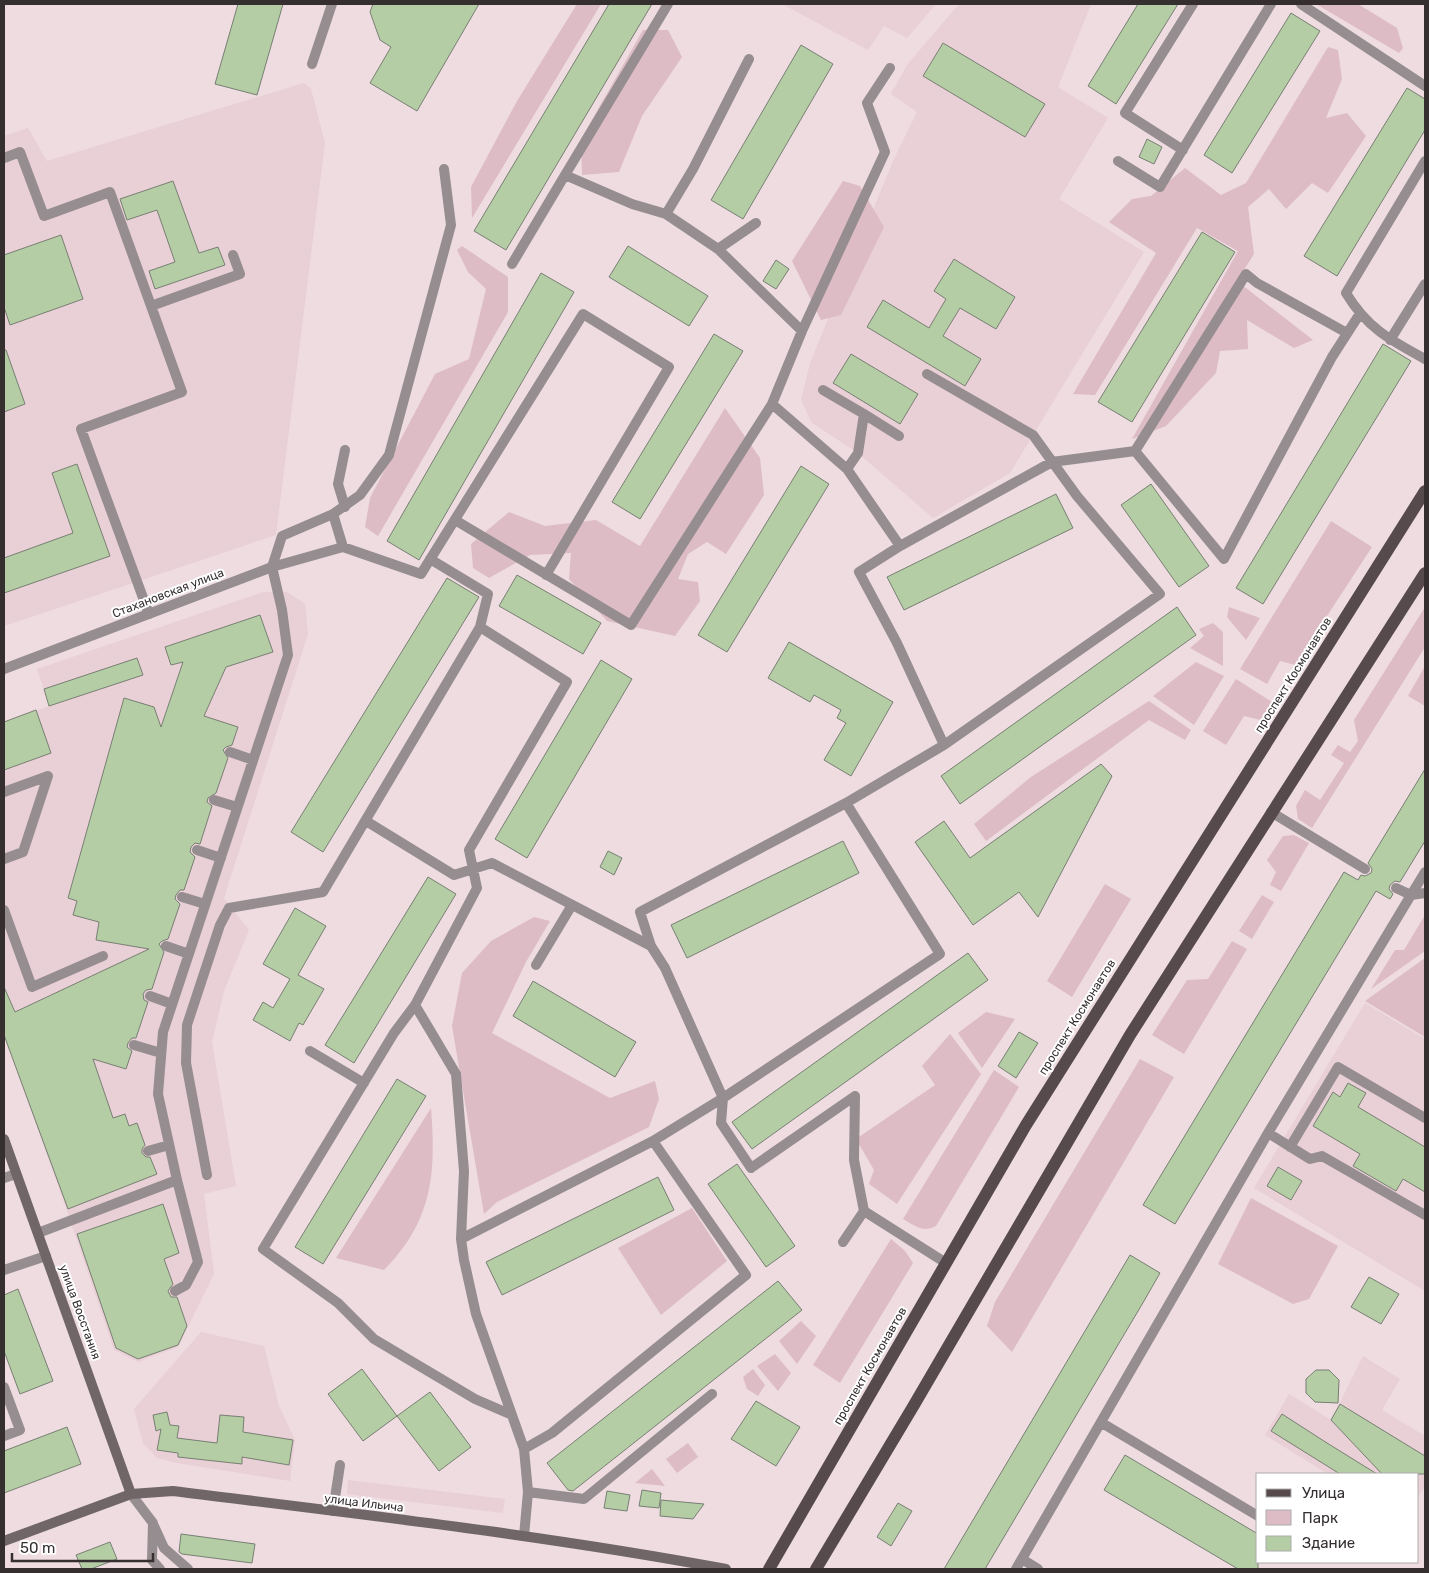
<svg xmlns="http://www.w3.org/2000/svg" width="1429" height="1573" font-family="Rubik,sans-serif">
  <rect width="100%" height="100%" fill="#eedce1"/>
  <path fill="#e9cfd6" d="M782 4H936L907 38 884 26 868 50Z
    M959 4H1091L1058 87 1108 118 1059 199 1144 252 1010 473 933 518 858 453 812 423 801 400 810 363 893 161 917 112 891 94 907 65Z
    M304 83 311 89 325 143 276 535 4 626V136L28 128 47 161Z
    M263 592H287L305 604 308 634 224 898 249 930 224 991 212 1042 236 1186 204 1194 214 1274 178 1347 138 1362 114 1350 66 1208 4 1035V722L49 706 37 669Z
    M1365 1003 1425 1039V1291L1254 1188Z
    M201 1332 264 1346 279 1406 295 1440 290 1481 177 1463 157 1458 143 1443 134 1409Z
    M1363 1356 1400 1379 1382 1410 1425 1436V1486L1418 1497V1474H1328L1265 1435 1289 1394 1331 1420Z
    M348 1480 505 1499 503 1513 347 1494Z"/>
  <path fill="#ddbcc5" d="M577 4H601L472 218 471 187 517 101Z
    M1316 4H1358L1397 28 1403 48 1399 53Z
    M643 30H668L682 57 642 116 619 172 582 175 581 139Z
    M1328 47 1338 50 1342 79 1326 118 1347 113 1366 136 1328 193 1312 183 1286 209 1269 189 1248 207 1254 254 1237 281 1313 340 1294 348 1247 320 1248 349 1220 351 1216 373 1166 426 1132 439 1238 251 1197 228 1095 395 1073 394 1156 253 1109 222 1132 199 1151 196 1185 168 1221 195 1246 183Z
    M843 181 860 186 884 227 841 315 821 320 792 261Z
    M462 246 508 277V312L378 536 365 527 370 498 435 374 469 359 486 289 468 272 457 250Z
    M725 408 760 458 764 495 726 554 707 542 688 554 678 579 698 582 700 601 675 636 607 621 569 579 571 553 530 555 489 578 473 568 471 544 509 512 545 526 596 520 640 546Z
    M1331 521 1372 547 1295 665 1280 661 1267 684 1240 669Z
    M1229 607 1260 618 1246 640 1227 617Z
    M1425 607V647L1312 828 1298 819 1296 806 1305 790 1320 800 1344 763 1331 755 1338 745 1350 752 1358 741 1354 720Z
    M1213 623 1223 632V666L1190 648 1204 636 1199 629Z
    M1196 662 1224 676 1194 725 1153 696Z
    M1425 666V706L1408 696Z
    M1236 679 1272 702 1261 720 1244 716 1226 745 1203 731Z
    M1149 701 1191 730 1185 740 1149 720 986 841 974 824 1031 777Z
    M1294 835 1309 843 1281 891 1270 885 1276 872 1267 860 1283 836Z
    M1105 884 1131 899 1072 997 1047 981Z
    M1262 895 1274 902 1252 939 1239 931Z
    M1425 915V951L1371 989 1395 950H1404Z
    M534 917 550 921 526 962 492 1033 610 1098 655 1081 659 1099 649 1127 497 1202 484 1214 452 1026 462 973 491 941Z
    M1232 941 1247 949 1184 1054 1152 1035 1187 980 1208 979Z
    M1425 958V1037L1365 1001Z
    M986 1012 1015 1019 982 1068 958 1033Z
    M950 1034 981 1074 897 1204 869 1184 874 1170 856 1139 935 1085 922 1066Z
    M1140 1059 1174 1077 1012 1352 987 1326 995 1302Z
    M994 1070 1019 1087 936 1226C923 1233 915 1226 903 1219Z
    M431 1108C436 1174 433 1220 384 1270L336 1258Z
    M1251 1198 1338 1246 1309 1299 1293 1304 1218 1264Z
    M692 1208 727 1261 661 1315 618 1248Z
    M891 1239 905 1251 913 1263 840 1383 813 1365Z
    M801 1321 816 1336 797 1364 779 1341Z
    M775 1354 791 1373 778 1391 757 1366Z
    M753 1369 765 1385 758 1396 747 1389 743 1377Z
    M688 1443 698 1457 677 1473 666 1459Z
    M652 1469 665 1486 635 1483Z"/>
  <path fill="#b4cda4" stroke="#787f73" d="M238 4H283L257 95 215 84Z
    M373 4H479L417 111 370 83 391 47 380 40 370 12Z
    M609 4H652L506 250 474 231Z
    M1138 4H1178L1116 104 1088 86Z
    M1291 13 1320 31 1232 173 1204 155Z
    M943 43 1045 104 1025 137 923 76Z
    M801 45 833 64 743 219 711 200Z
    M1407 88 1425 99V130L1337 276 1304 256Z
    M1147 139 1162 147 1154 164 1139 157Z
    M173 181 199 253 218 247 225 265 155 289 149 271 175 262 157 210 127 220 120 199Z
    M1202 232 1235 252 1132 422 1098 402Z
    M61 235 83 299 10 325 4 307V255Z
    M628 246 708 296 689 326 609 277Z
    M954 259 1015 297 996 329 960 308 943 336 981 359 965 386 867 327 883 300 929 328 946 299 934 291Z
    M776 260 789 269 776 289 763 281Z
    M541 273 574 292 419 560 387 541Z
    M714 334 743 351 640 519 612 502Z
    M1383 344 1411 361 1263 604 1236 588Z
    M4 350H6L25 404 4 412Z
    M851 354 918 394 900 424 833 383Z
    M77 464 110 556 4 593V558L73 533 52 473Z
    M801 466 829 484 727 652 698 635Z
    M1151 484 1209 566 1179 587 1121 505Z
    M1056 494 1073 528 904 610 887 577Z
    M517 575 601 623 583 654 499 606Z
    M447 578 479 597 323 852 291 832Z
    M1177 607 1196 635 960 804 941 776Z
    M260 615 273 652 226 667 204 716 238 727 232 745 226 747 223 750 228 758 216 793 208 798 207 802 212 806 200 844 195 843 191 847 190 852 195 857 184 890H180L176 895 175 899 180 904 168 939 162 941 159 944 164 952 152 989 146 990 143 994 144 1000 148 1002 136 1038H132L128 1043 127 1047 132 1051 126 1069 93 1059 113 1118 125 1114 129 1126 137 1123 145 1145 142 1149V1153L146 1157H150L157 1174 68 1209 4 1035V987L15 1012 149 949 96 940 99 922 73 915 77 901 68 898 124 698 154 707 161 727 183 662 171 665 165 647Z
    M789 642 893 702 851 776 824 760 846 723 837 718 841 710 814 695 810 702 768 678Z
    M137 658 143 675 49 706 44 689Z
    M601 660 632 679 527 858 495 839Z
    M36 710 51 753 4 770V722Z
    M1101 764 1112 776 1038 917 1019 892 973 925 915 842 944 821 970 858Z
    M1425 769V841L1400 882 1395 881 1390 885 1389 889 1393 894 1390 899 1376 891 1175 1224 1143 1205 1344 872 1358 880 1361 875 1365 876 1371 873 1372 869 1368 863Z
    M843 841 859 873 687 958 671 925Z
    M608 851 622 858 614 875 600 867Z
    M428 877 456 894 354 1063 325 1045Z
    M295 908 326 926 298 975 324 989 303 1025 299 1023 290 1041 253 1020 263 1002 273 1008 290 979 263 964Z
    M968 953 988 980 752 1149 732 1122Z
    M533 981 636 1042 615 1077 513 1016Z
    M1019 1032 1038 1043 1016 1078 998 1066Z
    M397 1079 426 1096 323 1264 295 1247Z
    M1348 1083 1366 1093 1358 1107 1425 1147V1192L1403 1179 1396 1191 1353 1166 1360 1154 1313 1126 1333 1092 1340 1097Z
    M737 1164 795 1246 766 1267 708 1184Z
    M1278 1167 1302 1181 1291 1200 1267 1186Z
    M658 1177 674 1210 502 1295 486 1262Z
    M163 1204 179 1253 164 1259 173 1284 168 1291 171 1297H177L187 1326 178 1345 138 1359 116 1348 77 1234Z
    M1130 1255 1160 1273 1144 1301 985 1569H944Z
    M1369 1277 1399 1294 1381 1324 1351 1307Z
    M778 1281 802 1310 573 1491 568 1490 547 1463Z
    M18 1289 53 1381 20 1394 4 1351V1295Z
    M362 1369 397 1416 363 1441 328 1394Z
    M1316 1370H1329L1339 1380 1338 1403 1315 1402 1306 1393V1379Z
    M430 1392 471 1447 439 1471 397 1416Z
    M756 1401 800 1427 776 1466 731 1439Z
    M1340 1404 1425 1456V1474H1382L1331 1420Z
    M167 1412 170 1425 179 1426 177 1438 217 1443 220 1415 244 1417 243 1432 293 1440 289 1465 242 1457V1464L178 1457V1453L157 1450 161 1429 156 1431 153 1415Z
    M1282 1414 1327 1443 1377 1474H1340L1271 1431Z
    M67 1427 81 1464 4 1493V1451Z
    M1125 1455 1258 1534V1569H1238L1104 1490Z
    M642 1490 661 1493 659 1508 639 1506Z
    M607 1491 630 1495 627 1511 604 1508Z
    M661 1500 704 1504 693 1519 660 1516Z
    M898 1503 912 1511 891 1546 877 1537Z
    M181 1534 255 1544 252 1563 182 1554 179 1552Z
    M110 1542 117 1559 91 1569H82L76 1555Z"/>
  <g fill="none" stroke-linecap="round" stroke-linejoin="round">
    <path stroke="#958d8f" stroke-width="10" d="M668 4 565 175 632 204 666 214 693 169 749 59
      M1301 4 1425 86
      M312 64 332 4
      M890 68 867 103 885 152 802 331 772 404 847 469 900 546 859 572 897 643 944 745 1160 594 1077 496 1033 435 927 374
      M1183 150 1125 113 1193 4
      M4 158 20 152 44 216 110 192 182 392 81 429 149 614
      M1118 161 1160 187 1271 4
      M1425 161 1346 293C1367 328 1390 340 1425 359
      M444 169 451 225 389 455 360 495 333 514 343 547 421 574 583 314 669 367 546 575
      M666 214 718 249 802 331
      M718 249 756 223
      M512 264 565 175
      M151 306 240 274 233 255
      M1390 340 1425 284
      M823 390 864 414
      M1135 451 1224 559 1332 357 1359 315
      M1135 451 1246 274 1257 283 1347 333
      M847 469 858 453 864 414 899 436
      M345 507 338 484 345 450
      M455 520 631 625 772 404
      M900 546 1052 462 1135 451
      M480 627 567 682 469 850 477 888 415 1005 394 1033 263 1249 338 1303 374 1339 475 1399 512 1415
      M230 752 253 760
      M4 792 48 776 23 852 4 859
      M214 800 237 807
      M846 803 940 954 723 1098 665 968 651 946 640 912 846 803 944 745
      M1271 812 1365 869
      M366 821 454 875 492 863 651 946
      M197 850 221 858
      M1425 872 1411 895 1425 893
      M182 897 205 904
      M4 910 32 987 103 956
      M166 946 189 954
      M536 965 572 905
      M150 996 172 1004
      M415 1005 456 1074 464 1171 461 1239 464 1260 476 1314 524 1449 528 1492 524 1536
      M134 1045 161 1053
      M310 1051 364 1083
      M855 1096 854 1160 864 1211 946 1263
      M723 1098 721 1123 751 1168 855 1096
      M1268 1133 1310 1159 1322 1156 1425 1215
      M1290 1147 1338 1067 1425 1118
      M148 1151 169 1145
      M207 1175 186 1063 187 1025 220 925 229 908 323 892 480 627 488 594 430 559
      M4 1178 16 1174
      M38 1233 177 1180
      M461 1239 653 1141 723 1098
      M843 1242 864 1211
      M4 1270 46 1256
      M175 1291 186 1285 198 1262 177 1180 158 1094 163 1032 288 655 282 610 272 567 282 536 333 514
      M4 1387 20 1430 4 1436
      M1102 1423 1258 1516
      M524 1449 552 1433 746 1275 653 1141
      M528 1492 584 1499 712 1394
      M131 1494 153 1523 152 1560 160 1569
      M333 1511 340 1465
      M154 1526 164 1548 188 1569
      M1022 1559 1038 1569
      M1016 1569 1268 1133 1411 895 1396 888"/>
    <path stroke="#958d8f" stroke-width="10" d="M4 669 272 567 343 547"/>
    <path stroke="#706668" stroke-width="10" d="M4 1139 131 1494
      M4 1541 131 1494 173 1491C358 1514 543 1535 726 1569"/>
    <path stroke="#564a4d" stroke-width="12" d="M769 1569 1026 1125 1425 491
      M816 1569 914 1405 1130 1035 1425 573"/>
  </g>
  <g text-anchor="middle" stroke-width="4" stroke-linejoin="round" paint-order="stroke">
    <g font-size="12" fill="#352f30" stroke="#fff">
      <text transform="translate(168 593) rotate(-21)" y="4">Стахановская улица</text>
      <text transform="translate(1293 675) rotate(-58)" y="4">проспект Космонавтов</text>
      <text transform="translate(1077 1017) rotate(-58)" y="4">проспект Космонавтов</text>
      <text transform="translate(80 1312) rotate(70)" y="4">улица Восстания</text>
      <text transform="translate(870 1366) rotate(-60)" y="4">проспект Космонавтов</text>
      <text transform="translate(364 1503) rotate(7)" y="4">улица Ильича</text>
    </g>
  </g>
  <rect width="1429" height="1573" fill="none" stroke="#352f30" stroke-width="10"/>
  <rect x="1256" y="1473" width="162" height="90" fill="#ffffff" stroke="#aeacac"/>
  <rect x="1266" y="1489" width="25" height="8" fill="#564a4d" stroke="#aeacac"/>
  <text x="1302" y="1498" font-size="15" fill="#352f30">Улица</text>
  <rect x="1266" y="1510" width="25" height="15" fill="#ddbcc5" stroke="#aeacac"/>
  <text x="1302" y="1523" font-size="15" fill="#352f30">Парк</text>
  <rect x="1266" y="1536" width="25" height="15" fill="#b4cda4" stroke="#aeacac"/>
  <text x="1302" y="1548" font-size="15" fill="#352f30">Здание</text>
  <path d="M12 1553v8h141v-8" fill="none" stroke="#352f30" stroke-width="2.5"/>
  <text x="20" y="1553" font-size="15" fill="#352f30" stroke="#ffffff" stroke-width="4" paint-order="stroke">50 m</text>
</svg>
